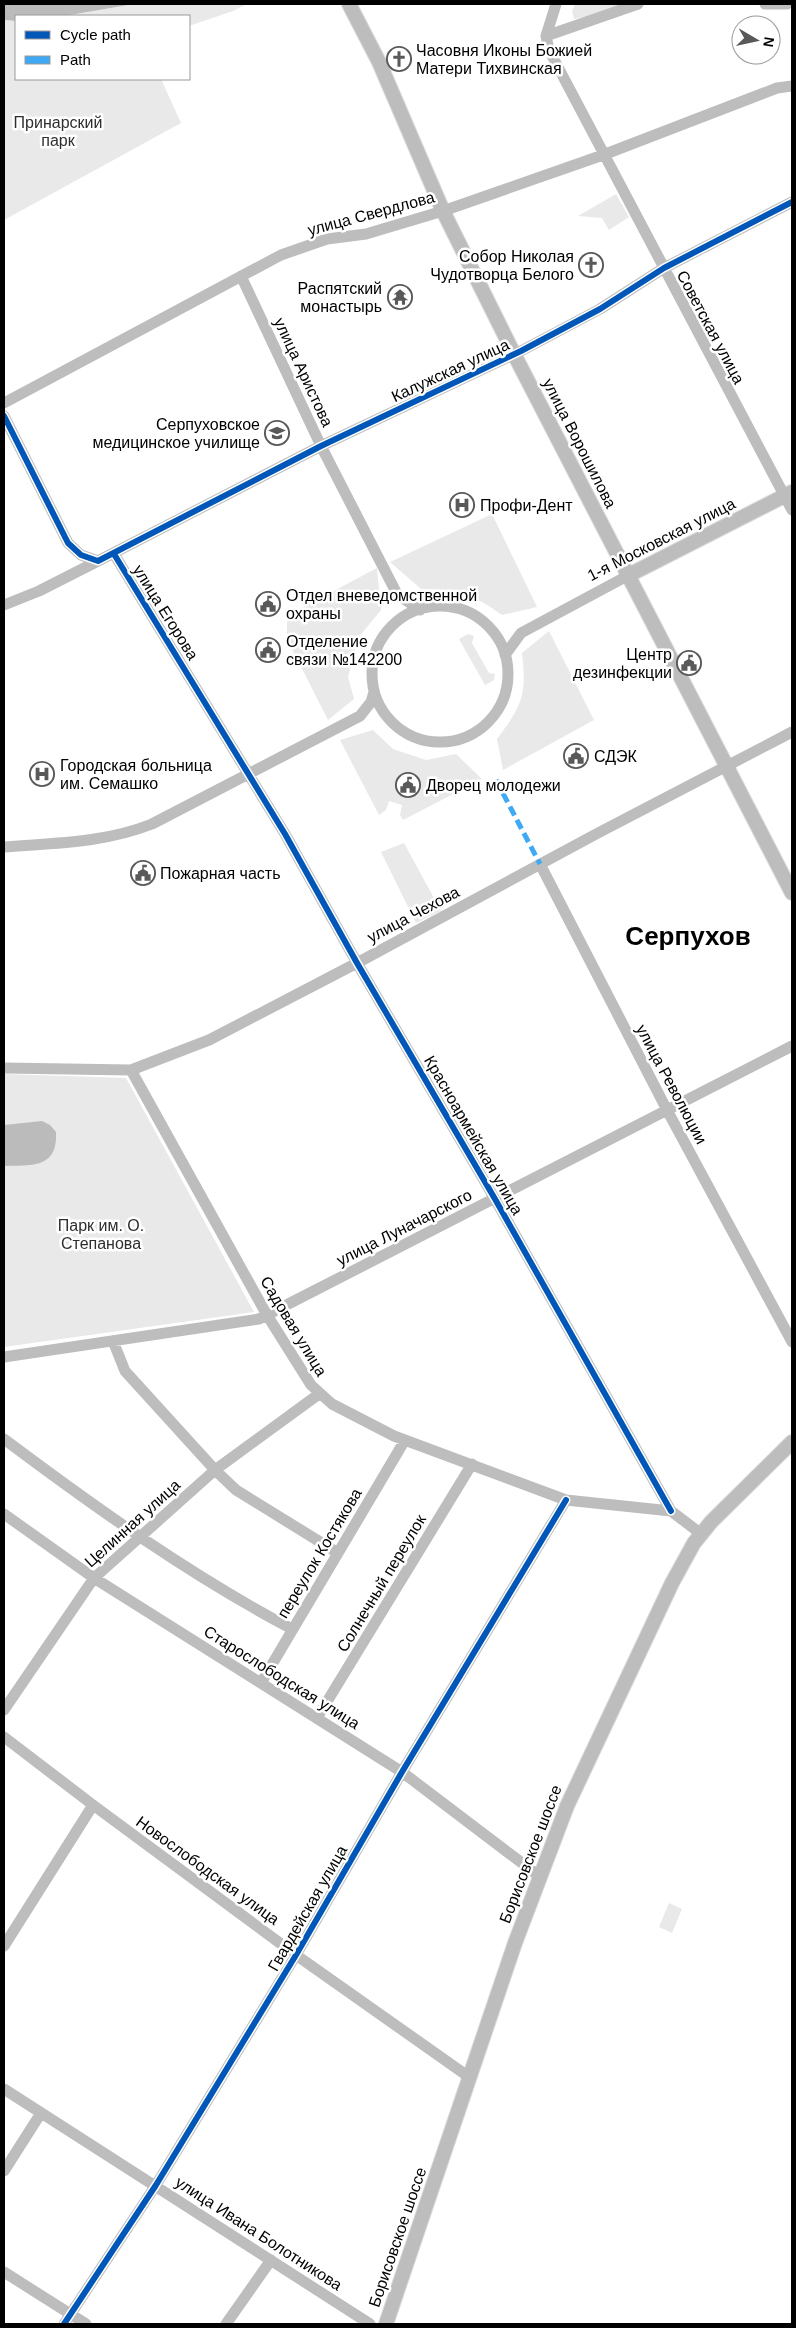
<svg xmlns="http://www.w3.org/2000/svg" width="796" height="2328" font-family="Arial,sans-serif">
  <rect width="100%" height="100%" fill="#fff"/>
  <path fill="#e9e9e9" d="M134 4H247L233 11 189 26V16H64Z
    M575 4H628L608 13 574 19 572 11Z
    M4 20 16 21V79H161L181 123 4 220Z
    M616 194 629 217 609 230 602 218 578 216Z
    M492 514 537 607 502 615C472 594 458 589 421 589L390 562Z
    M377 568 381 610 358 638 348 677 354 699 328 720 287 639V622L294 612Z
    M549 631 594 720 503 770 497 739C522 705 527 696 522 653Z
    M468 634 474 636 472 643 489 673 495 674 494 680 485 685 459 639Z
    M373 730 393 749 426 760 456 754 482 779 403 820 400 815 402 805 389 801 386 810 379 815 340 740Z
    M404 843 441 911 416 923 381 852Z
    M4 1074 126 1078 254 1312 4 1347Z
    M669 1903 682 1909 672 1933 659 1927Z"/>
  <path fill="#bbb" d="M4 4H134L64 16H16V21L4 20Z
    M42 1121 50 1125 56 1132C58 1169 31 1165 4 1166V1125Z"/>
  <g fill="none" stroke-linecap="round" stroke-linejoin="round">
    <defs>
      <path id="major" d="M349 4 379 62 443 211 514 354 792 893
        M629 575 792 492
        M386 2324 515 1943 567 1806 672 1583 694 1543 711 1522 792 1442"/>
    </defs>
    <use href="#major" stroke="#dbdbdb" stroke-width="16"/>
    <path stroke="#bdbdbd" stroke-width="11" d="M556 4 546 36 549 50 792 510
      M765 4H787
      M546 36 638 4
      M241 276 321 446 397 594 420 610
      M4 403 281 255 327 239 366 234 443 211 603 155 777 88 792 86
      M4 416 68 543 81 555 98 561 321 446 521 351 600 309 664 268 792 202
      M114 554 285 834 357 963 495 1199 671 1511
      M4 605 39 591 98 561
      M372 674a68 68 0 1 1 136 0a68 68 0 1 1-136 0Z
      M505 655 521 633 629 575
      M4 847C55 843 104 843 152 824L360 716 371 702 374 692
      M540 864 667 1110 792 1342
      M4 1068 131 1070 209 1040 357 963 598 833 792 732
      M131 1070 267 1315 311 1385 332 1404 394 1436 566 1500 671 1511 700 1533
      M113 1341 125 1371 215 1470 236 1490 338 1553
      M4 1357 259 1319 792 1046
      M4 1439C96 1508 190 1575 292 1629
      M4 1514 94 1578 402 1772 539 1876
      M261 1683 405 1440
      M4 1710 94 1578 215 1470 319 1394
      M317 1718 472 1464
      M4 1737 93 1805 296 1955 469 2077
      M4 1946 93 1805
      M4 2089 370 2324
      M4 2171 41 2113
      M4 2272 86 2324
      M64 2324 156 2185 296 1955 402 1772 566 1500
      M226 2324 271 2260"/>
    <use href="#major" stroke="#bdbdbd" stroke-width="14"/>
    <path stroke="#3fa9f5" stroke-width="5" stroke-dasharray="10 5" stroke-linecap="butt" d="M496 780 540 864"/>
    <defs>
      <path id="cycleway" d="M4 416 68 543 81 555 98 561 321 446 521 351 600 309 664 268 792 202
        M114 554 285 834 357 963 495 1199 671 1511
        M64 2324 156 2185 296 1955 402 1772 566 1500"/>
    </defs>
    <use href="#cycleway" stroke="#fff" stroke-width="9"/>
    <use href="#cycleway" stroke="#0057b8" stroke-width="6"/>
  </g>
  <defs>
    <symbol id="church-ring" viewBox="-11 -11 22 22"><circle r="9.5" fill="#fff" stroke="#595959" stroke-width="1.5"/><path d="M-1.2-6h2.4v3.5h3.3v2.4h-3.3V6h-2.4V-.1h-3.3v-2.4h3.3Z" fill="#595959"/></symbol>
    <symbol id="temple-ring" viewBox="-11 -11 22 22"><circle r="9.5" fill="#fff" stroke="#595959" stroke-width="1.5"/><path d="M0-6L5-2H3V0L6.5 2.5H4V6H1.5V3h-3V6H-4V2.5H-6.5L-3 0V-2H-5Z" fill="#595959"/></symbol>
    <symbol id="university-ring" viewBox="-11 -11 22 22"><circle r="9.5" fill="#fff" stroke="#595959" stroke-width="1.5"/><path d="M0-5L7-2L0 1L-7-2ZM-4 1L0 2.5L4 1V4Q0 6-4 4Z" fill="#595959"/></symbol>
    <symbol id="hospital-ring" viewBox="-11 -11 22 22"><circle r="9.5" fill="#fff" stroke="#595959" stroke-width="1.5"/><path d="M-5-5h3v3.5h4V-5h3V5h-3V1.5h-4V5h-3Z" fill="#595959"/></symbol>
    <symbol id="civic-ring" viewBox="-11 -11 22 22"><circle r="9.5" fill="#fff" stroke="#595959" stroke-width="1.5"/><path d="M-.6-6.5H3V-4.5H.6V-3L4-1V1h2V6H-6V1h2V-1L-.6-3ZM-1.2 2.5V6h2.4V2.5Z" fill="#595959"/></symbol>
  </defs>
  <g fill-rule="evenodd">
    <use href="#church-ring" x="385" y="45" width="28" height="28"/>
    <use href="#church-ring" x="577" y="251" width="28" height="28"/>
    <use href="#temple-ring" x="386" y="283" width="28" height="28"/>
    <use href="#university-ring" x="263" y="419" width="28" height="28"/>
    <use href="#hospital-ring" x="448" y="491" width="28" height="28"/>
    <use href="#civic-ring" x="254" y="590" width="28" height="28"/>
    <use href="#civic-ring" x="254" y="636" width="28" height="28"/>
    <use href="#civic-ring" x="675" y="649" width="28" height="28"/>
    <use href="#civic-ring" x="562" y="742" width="28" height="28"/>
    <use href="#hospital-ring" x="28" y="760" width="28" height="28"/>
    <use href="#civic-ring" x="394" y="771" width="28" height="28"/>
    <use href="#civic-ring" x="129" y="859" width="28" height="28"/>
  </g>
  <g text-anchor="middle" stroke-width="5" stroke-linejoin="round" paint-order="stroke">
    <g font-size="16" fill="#000" stroke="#fff" text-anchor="start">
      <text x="416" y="56">Часовня Иконы Божией<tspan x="416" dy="18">Матери Тихвинская</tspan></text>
      <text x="574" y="262" text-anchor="end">Собор Николая<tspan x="574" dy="18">Чудотворца Белого</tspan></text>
      <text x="382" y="294" text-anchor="end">Распятский<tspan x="382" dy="18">монастырь</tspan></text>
      <text x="260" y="430" text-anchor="end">Серпуховское<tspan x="260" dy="18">медицинское училище</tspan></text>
      <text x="480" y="511">Профи-Дент</text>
      <text x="286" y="601">Отдел вневедомственной<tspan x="286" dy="18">охраны</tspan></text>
      <text x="286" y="647">Отделение<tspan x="286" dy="18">связи №142200</tspan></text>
      <text x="672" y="660" text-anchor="end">Центр<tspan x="672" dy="18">дезинфекции</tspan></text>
      <text x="594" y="762">СДЭК</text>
      <text x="60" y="771">Городская больница<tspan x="60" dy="18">им. Семашко</tspan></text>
      <text x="426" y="791">Дворец молодежи</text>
      <text x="160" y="879">Пожарная часть</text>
    </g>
    <g font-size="16" fill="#2e2e2e" stroke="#fff">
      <text x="58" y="128">Принарский<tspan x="58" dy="18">парк</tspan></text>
      <text x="101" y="1231">Парк им. О.<tspan x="101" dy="18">Степанова</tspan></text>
    </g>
    <g font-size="16" fill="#000" stroke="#fff">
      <text transform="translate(371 213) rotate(-15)" y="6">улица Свердлова</text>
      <text transform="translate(711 327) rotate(62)" y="6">Советская улица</text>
      <text transform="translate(450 370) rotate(-25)" y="6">Калужская улица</text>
      <text transform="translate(304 372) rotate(65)" y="6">улица Аристова</text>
      <text transform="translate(580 443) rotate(63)" y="6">улица Ворошилова</text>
      <text transform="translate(661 539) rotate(-27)" y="6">1-я Московская улица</text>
      <text transform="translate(166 612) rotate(58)" y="6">улица Егорова</text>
      <text transform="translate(413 914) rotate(-28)" y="6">улица Чехова</text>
      <text transform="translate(672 1084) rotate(62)" y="6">улица Революции</text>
      <text transform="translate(474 1135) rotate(60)" y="6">Красноармейская улица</text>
      <text transform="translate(404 1227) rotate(-27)" y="6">улица Луначарского</text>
      <text transform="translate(294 1326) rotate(59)" y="6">Садовая улица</text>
      <text transform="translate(132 1523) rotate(-42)" y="6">Целинная улица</text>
      <text transform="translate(319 1553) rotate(-59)" y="6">переулок Костякова</text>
      <text transform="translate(381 1583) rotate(-59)" y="6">Солнечный переулок</text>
      <text transform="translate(282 1677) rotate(32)" y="6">Старослободская улица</text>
      <text transform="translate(530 1854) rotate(-69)" y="6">Борисовское шоссе</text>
      <text transform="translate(208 1870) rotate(36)" y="6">Новослободская улица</text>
      <text transform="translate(307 1908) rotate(-60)" y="6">Гвардейская улица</text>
      <text transform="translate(259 2233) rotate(33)" y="6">улица Ивана Болотникова</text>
      <text transform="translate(397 2237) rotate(-71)" y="6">Борисовское шоссе</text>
    </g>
    <g font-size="26" font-weight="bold" fill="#000" stroke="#fff">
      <text x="688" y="945">Серпухов</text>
    </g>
  </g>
  <rect width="796" height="2328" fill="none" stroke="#000000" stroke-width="10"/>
  <rect x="15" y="15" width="175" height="65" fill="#ffffff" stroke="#999999"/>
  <rect x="25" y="31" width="25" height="8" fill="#0057b8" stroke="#999999"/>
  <text x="60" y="40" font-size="15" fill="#000000">Cycle path</text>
  <rect x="25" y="56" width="25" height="8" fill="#3fa9f5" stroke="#999999"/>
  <text x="60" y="65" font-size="15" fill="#000000">Path</text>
  <g transform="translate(756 40) rotate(99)"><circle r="24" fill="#ffffff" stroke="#999999"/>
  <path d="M0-4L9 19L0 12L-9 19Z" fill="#595959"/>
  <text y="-8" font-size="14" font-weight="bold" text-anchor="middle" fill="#000000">N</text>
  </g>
</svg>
